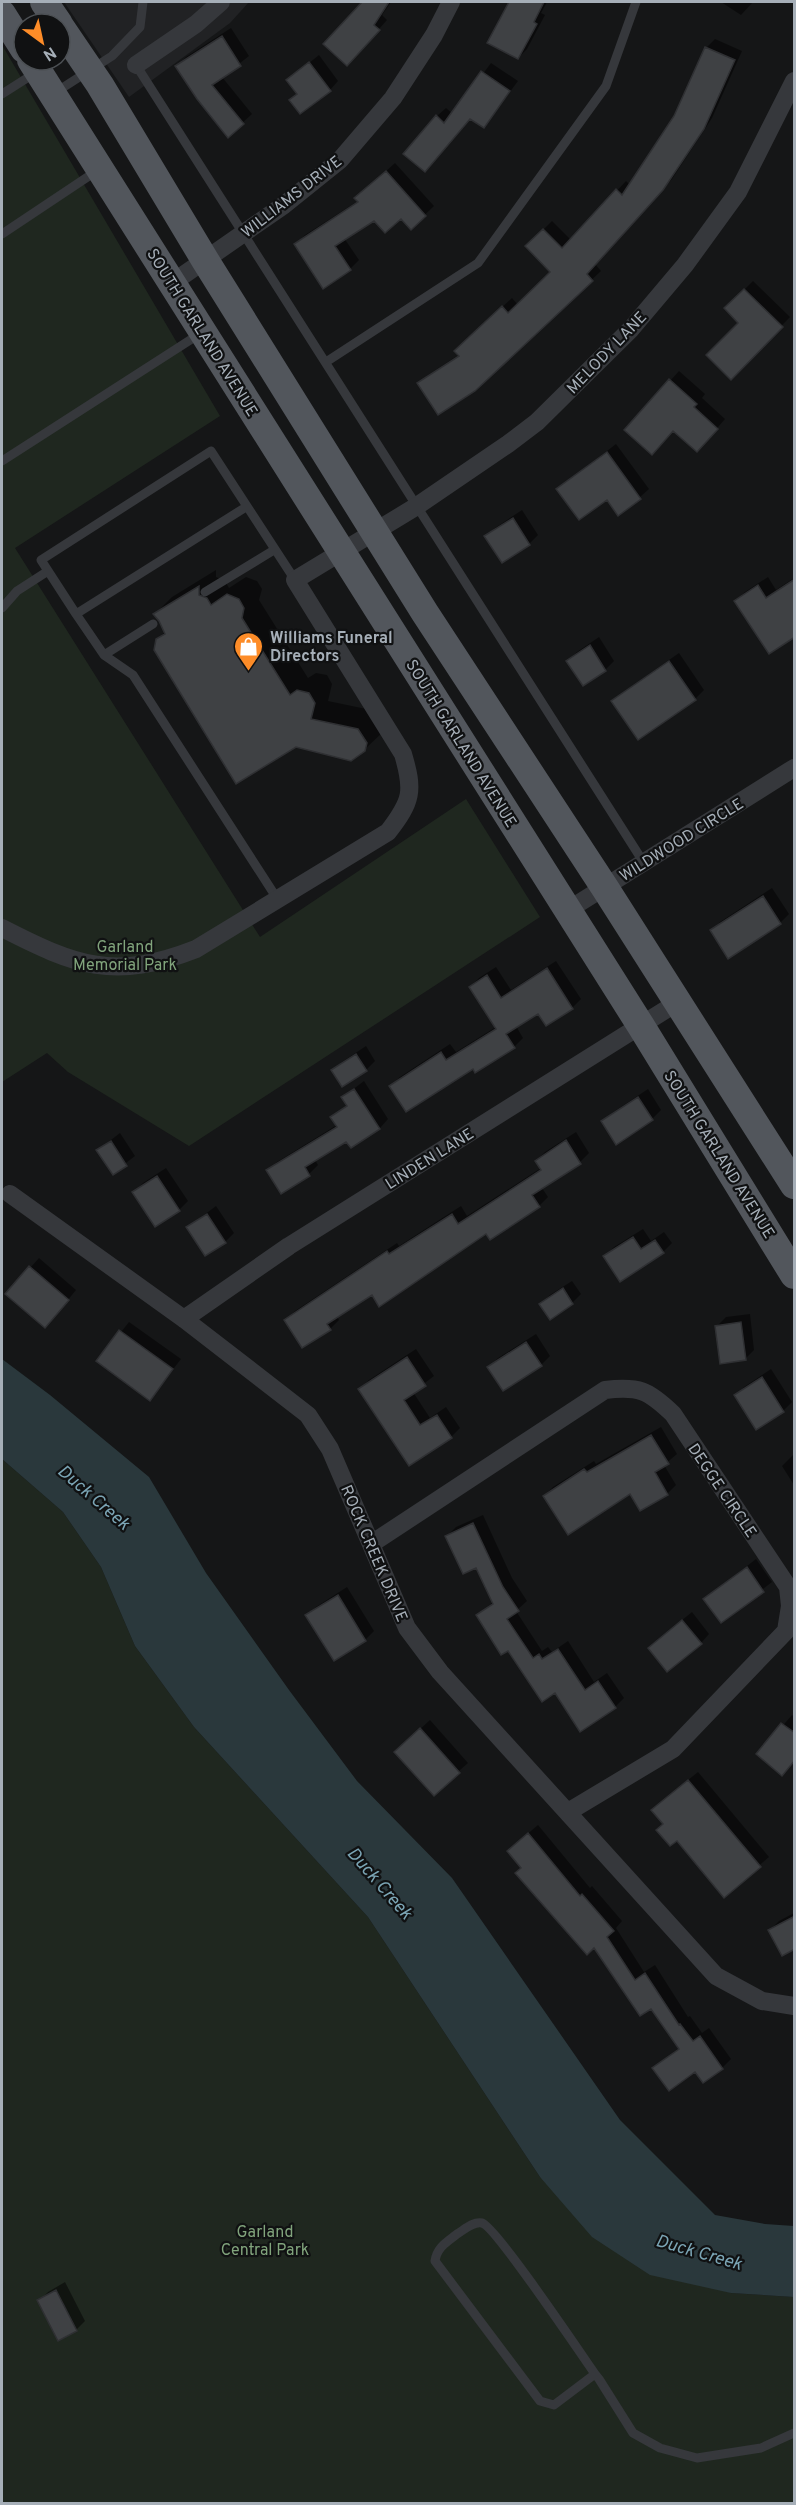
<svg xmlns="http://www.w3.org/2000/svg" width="796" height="2505" font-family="Overpass,sans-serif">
  <rect width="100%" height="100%" fill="#151617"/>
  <path fill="#212224" d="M64 2H249L230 23 129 97Z"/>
  <path fill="#1f271f" d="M2 45 220 416 15 548 260 937 466 799 540 917 189 1146 68 1072 47 1053 2 1082Z
    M2 1459 63 1512 101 1567 135 1646 194 1727 368 1917 540 2177 731 2293 794 2297V2503H2Z"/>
  <path fill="#2a383c" d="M2 1359 50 1395 149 1477 206 1573 289 1690 357 1781 452 1878 620 2120 715 2215 765 2224 794 2226V2297L731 2293 650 2275 592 2237 540 2177 368 1917 194 1727 135 1646 101 1567 63 1512 2 1459Z"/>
  <path fill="#0007" d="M364 2H391L382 15 387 20 356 55 325 44Z
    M511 2H547L541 13 545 15 527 49 518 58 489 42Z
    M721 2H753L741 15Z
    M231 28 249 56 222 77 252 114 228 136 177 66 186 57Z
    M715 39 742 51 712 118 672 179 595 264 601 271 474 390 419 384 428 375 460 354 465 342 512 298 518 305 552 272 527 246 552 221 571 240 626 181 630 185 676 117 706 48Z
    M319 55 338 81 330 90 291 100 298 93 288 80Z
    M491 63 518 81 484 127 471 118 433 162 437 116 446 108 453 114Z
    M395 163 434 206 411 228 401 217 375 219 344 238 359 260 350 269 296 244 305 235 358 201 365 190Z
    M753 281 790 317 731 378 740 323 726 308Z
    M679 371 705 394 702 398 725 419 706 441 674 429 626 430Z
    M616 444 649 489 640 497 619 514 607 498 558 489Z
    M522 510 538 535 529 544 502 561 486 537 495 528Z
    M216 570V577L225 581 229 588 246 577 257 581 262 589 259 600 308 678 316 673 327 675 332 684 328 701 376 711 383 732 364 750 158 639 165 632 155 614 172 597Z
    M768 577 776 590 794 578V635L736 601 745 592Z
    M599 637 614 661 605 670 583 684 568 661 577 652Z
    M679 653 704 690 695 699 613 702 622 693Z
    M772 888 789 914 780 923 712 931 720 922Z
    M556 961 581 999 572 1008 539 1012 516 1026 523 1038 514 1047 473 1067 391 1086 400 1077 450 1044 456 1052 496 1027 470 987 479 978 496 967 511 990Z
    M366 1046 375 1061 366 1070 333 1071 342 1062Z
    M364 1081 388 1119 380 1128 351 1146 347 1139 315 1160 318 1165 309 1174 281 1192 268 1171 277 1162 337 1125 332 1117 348 1104 343 1097Z
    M648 1089 661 1110 652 1119 603 1122 612 1113Z
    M576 1132 589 1153 580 1162 542 1188 548 1197 539 1206 372 1293 337 1316 339 1320 330 1329 286 1320 295 1311 397 1243 399 1246 461 1206 467 1216 541 1168 536 1161 545 1152Z
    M120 1133 135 1156 113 1173 98 1150Z
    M166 1168 188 1201 179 1210 134 1192 143 1183Z
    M216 1206 234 1233 225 1242 188 1227Z
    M643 1229 651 1241 664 1232 672 1243 663 1252 605 1256 614 1247Z
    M39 1258 76 1290 54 1317 7 1294Z
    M572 1281 581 1294 572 1303 541 1304 550 1295Z
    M750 1314 754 1350 745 1359 717 1326 726 1317Z
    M129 1322 181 1359 150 1399 98 1361Z
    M536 1334 550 1356 541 1365 489 1367 498 1358Z
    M416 1349 434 1376 413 1392 430 1418 446 1407 460 1428 451 1437 409 1464 360 1389 369 1380Z
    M771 1369 792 1402 783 1411 757 1428 736 1396 744 1387Z
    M661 1427 677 1454 664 1465 676 1485 667 1494 631 1492 544 1496 553 1487 594 1461 596 1464Z
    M794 1454V1485L782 1466Z
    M483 1515 512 1578 527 1601 516 1611 542 1651 548 1647 552 1652 568 1641 594 1682 607 1673 624 1698 615 1707 556 1691 509 1649 478 1616 493 1602 477 1566 447 1536 456 1527Z
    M756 1559 772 1582 721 1621 705 1599Z
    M347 1587 374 1631 365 1640 335 1659 307 1616 316 1607Z
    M692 1612 709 1634 701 1643 659 1639Z
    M792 1715 794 1717V1760L758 1754Z
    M430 1720 468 1763 434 1793 405 1743Z
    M698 1772 769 1857 724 1896 665 1823 662 1801Z
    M538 1825 590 1888 592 1886 622 1921 616 1928 644 1972 655 1965 688 2017 690 2016 702 2033 709 2028 731 2059 722 2068 696 2070 654 2068 680 2047 651 2007 523 1868 518 1842Z
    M794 1913V1947L770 1930 779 1921Z
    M65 2282 85 2321 76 2330 39 2301 48 2292Z"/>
  <path fill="#3f4144" stroke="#2f3033" stroke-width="1.5" d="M362 2H389L374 25 380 30 347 66 323 44Z
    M509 2H544L534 22 537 24 518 59 487 43Z
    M222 36 241 66 212 85 244 124 228 138 197 99 175 66Z
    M705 47 735 60 704 129 663 190 587 274 593 281 475 391 438 415 417 383 459 356 454 351 502 306 508 313 550 272 525 246 543 229 562 248 616 189 622 195 674 116Z
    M309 62 331 91 300 114 289 100 297 94 286 80Z
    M481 71 510 91 484 128 470 119 425 172 403 154 436 115 444 123Z
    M386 171 426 216 411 230 401 219 385 233 374 221 335 246 351 270 323 289 294 244 358 202 354 198Z
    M744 289 783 327 731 380 706 355 738 323 724 308Z
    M669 379 697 404 694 407 718 429 697 452 673 431 652 455 624 430Z
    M607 452 641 499 618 516 607 500 579 520 556 489Z
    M513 518 530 545 502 563 484 536Z
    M795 579V637L769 654 734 601 758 585 766 598Z
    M199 586V595L207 598 211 605 227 594 239 599 244 608 242 618 290 695 297 690 309 693 315 703 311 719 358 729 367 743 365 751 351 761 296 747 236 784 154 650 156 639 165 634 159 621 153 614Z
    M590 645 606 671 583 686 566 661Z
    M669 661 696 700 638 740 611 701Z
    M763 896 781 924 728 959 710 930Z
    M547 968 573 1009 546 1026 538 1014 506 1034 515 1048 475 1073 473 1069 406 1112 389 1086 441 1052 446 1060 496 1029 469 987 487 975 501 998Z
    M356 1054 367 1071 342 1087 331 1070Z
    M354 1089 380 1129 351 1148 346 1142 305 1167 310 1176 281 1194 266 1170 337 1127 330 1117 347 1106 341 1097Z
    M638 1097 653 1120 616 1145 601 1121Z
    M566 1140 581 1164 532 1195 540 1207 490 1240 486 1234 379 1307 372 1295 327 1324 331 1330 302 1348 284 1320 387 1251 389 1254 452 1214 458 1224 541 1170 535 1161Z
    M111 1141 127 1166 113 1175 96 1150Z
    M157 1176 180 1211 155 1227 132 1192Z
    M207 1214 226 1243 205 1256 186 1227Z
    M633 1237 641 1249 655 1240 664 1253 620 1282 603 1256Z
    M29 1266 69 1300 45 1328 5 1294Z
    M563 1288 573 1304 550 1320 539 1304Z
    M741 1322 746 1360 720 1364 715 1326Z
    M119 1330 173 1369 150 1401 96 1361Z
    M526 1342 542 1366 503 1391 487 1367Z
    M407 1357 426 1386 404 1400 420 1425 437 1415 452 1438 409 1466 358 1389Z
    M762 1377 784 1412 756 1430 734 1395Z
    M651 1435 669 1464 655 1472 668 1495 640 1511 630 1494 568 1535 543 1496 584 1469 587 1472Z
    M473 1523 503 1587 519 1611 507 1619 533 1658 539 1654 542 1659 558 1649 585 1690 598 1681 616 1708 580 1732 555 1693 542 1702 508 1651 501 1655 476 1615 493 1604 476 1568 463 1574 445 1536Z
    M747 1567 764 1592 721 1623 703 1599Z
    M338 1595 366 1641 334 1661 305 1615Z
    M682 1620 702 1644 667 1672 648 1648Z
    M781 1723 795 1733V1760L782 1776 756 1754Z
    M420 1728 460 1773 434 1796 394 1752Z
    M688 1780 761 1867 724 1898 677 1841 670 1846 656 1830 663 1824 651 1810Z
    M528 1833 580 1896 582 1894 614 1931 607 1937 635 1980 645 1973 679 2025 680 2024 693 2041 700 2036 723 2069 703 2083 695 2072 669 2091 652 2068 679 2049 651 2009 640 2016 594 1948 587 1955 515 1873 521 1868 507 1851Z
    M795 1916V1949L782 1956 768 1930Z
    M56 2290 77 2331 58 2341 37 2300Z"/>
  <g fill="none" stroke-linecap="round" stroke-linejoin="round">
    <path stroke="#36383c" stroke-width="9" d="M136 65 644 863
      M56 92 112 56 140 27 143 2
      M2 94 35 73
      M2 234 98 170
      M326 362 478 263 606 86 636 2
      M2 461 201 333
      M246 507 76 614 41 560 211 451 295 580
      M205 592 274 550
      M2 608 17 591 48 571
      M76 614 104 655 153 624
      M104 655 133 675 278 900
      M595 2374 554 2405 540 2401 435 2261C437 2247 447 2242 457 2234 464 2230 473 2221 482 2223 495 2226 581 2354 595 2374L599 2379 633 2433 660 2448 697 2458 761 2448 794 2433"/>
    <path stroke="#36383c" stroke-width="18" d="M136 65 196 24 221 2
      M172 283 284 205 340 160 393 98 434 35 451 2
      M568 910 794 768
      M2 928C76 966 114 981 196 949L388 832C412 801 414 791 403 754L295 580 417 506 508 444 537 422 631 329 685 265 738 192 794 81
      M10 1194 184 1319 308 1415 330 1449 407 1628 440 1672 716 1976 762 2001 794 2006
      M184 1319 289 1246 678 1002
      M371 1544 605 1390C639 1386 648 1390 673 1414L788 1587 790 1606 786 1631 673 1749 568 1812"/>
    <path stroke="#52565c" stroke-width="28" d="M44 2 59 24
      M2 14 24 49
      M60 26 100 85 205 260 425 613 605 888 794 1185
      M31 60 641 1026 794 1275"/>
  </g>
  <defs>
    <symbol id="shop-pin" viewBox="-11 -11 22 30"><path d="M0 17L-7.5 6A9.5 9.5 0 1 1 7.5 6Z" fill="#fd8c28" stroke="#101112"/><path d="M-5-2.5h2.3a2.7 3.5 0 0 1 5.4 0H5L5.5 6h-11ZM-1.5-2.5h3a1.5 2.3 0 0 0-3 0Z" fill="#fff"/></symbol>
  </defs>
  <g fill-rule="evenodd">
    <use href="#shop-pin" x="232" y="630" width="33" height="45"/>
  </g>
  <g text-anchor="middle" stroke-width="4.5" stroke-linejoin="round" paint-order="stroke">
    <g font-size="16" fill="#a6afb8" stroke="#101112">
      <text transform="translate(291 196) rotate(-38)" y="6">WILLIAMS DRIVE</text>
      <text transform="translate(203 332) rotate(58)" y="6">SOUTH GARLAND AVENUE</text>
      <text transform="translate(606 352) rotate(-46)" y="6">MELODY LANE</text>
      <text transform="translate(462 743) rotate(58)" y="6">SOUTH GARLAND AVENUE</text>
      <text transform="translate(681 839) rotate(-32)" y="6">WILDWOOD CIRCLE</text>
      <text transform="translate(720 1154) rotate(58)" y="6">SOUTH GARLAND AVENUE</text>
      <text transform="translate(429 1158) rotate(-32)" y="6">LINDEN LANE</text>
      <text transform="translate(723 1490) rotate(56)" y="6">DEGGE CIRCLE</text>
      <text transform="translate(375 1553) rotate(67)" y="6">ROCK CREEK DRIVE</text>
    </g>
    <g font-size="16" font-weight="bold" fill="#a6afb8" stroke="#101112" text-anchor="start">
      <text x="270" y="643">Williams Funeral<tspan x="270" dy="18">Directors</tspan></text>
    </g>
    <g font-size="16" fill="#81a47c" stroke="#101112">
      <text x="125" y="952">Garland<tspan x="125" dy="18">Memorial Park</tspan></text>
      <text x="265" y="2237">Garland<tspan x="265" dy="18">Central Park</tspan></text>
    </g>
    <g font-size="18" font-style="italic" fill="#7ba5b5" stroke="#101112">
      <text transform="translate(94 1497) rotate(41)" y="6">Duck Creek</text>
      <text transform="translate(380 1883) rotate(49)" y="6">Duck Creek</text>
      <text transform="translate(699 2252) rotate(16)" y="6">Duck Creek</text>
    </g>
  </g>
  <rect width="796" height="2505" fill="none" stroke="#a6afb8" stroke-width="6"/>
  <g transform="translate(42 42) rotate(147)"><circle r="28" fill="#101112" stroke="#4c5054" stroke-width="1.5"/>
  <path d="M0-4.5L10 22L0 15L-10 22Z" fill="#fd8c28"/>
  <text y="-9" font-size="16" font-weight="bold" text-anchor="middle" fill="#a6afb8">N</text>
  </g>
</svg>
